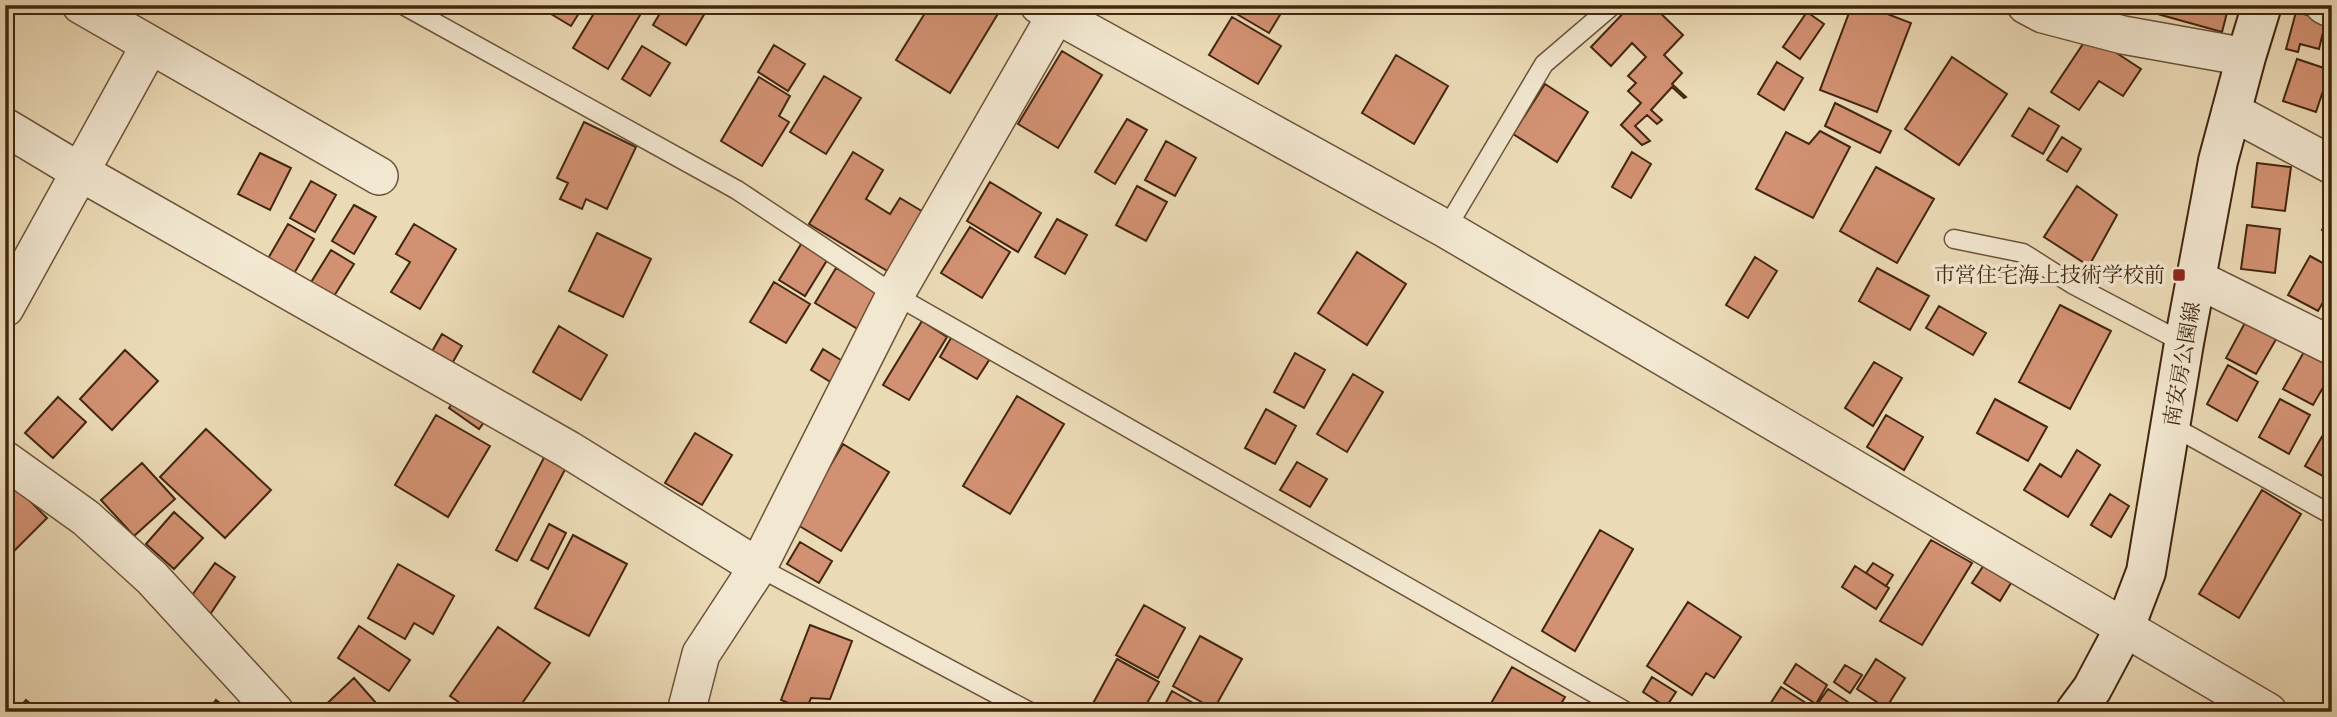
<svg xmlns="http://www.w3.org/2000/svg" width="2337" height="717" font-family="'Old Standard TT','Noto Serif JP',serif">
  <rect width="100%" height="100%" fill="#ebdab6"/>
  <filter id="stains"><feTurbulence type="fractalNoise" baseFrequency=".00286" numOctaves="4"/><feColorMatrix values="0 0 0 0 .2 0 0 0 0 .09 0 0 0 0 .02 0 0 0 .5 -.17"/></filter>
  <radialGradient id="worn" r=".72"><stop offset=".6" stop-color="#630" stop-opacity="0"/><stop offset="1" stop-color="#630" stop-opacity=".3"/></radialGradient>
  <path fill="#d29172" stroke="#43260f" stroke-width="2" d="M536 5H584L571 26Z
    M599 5H646L608 69 573 48Z
    M665 5H693L705 13 686 45 653 25Z
    M930 5H999L1002 7 950 93 896 60Z
    M1240 5H1286L1269 33 1235 13Z
    M1631 5H1652L1683 35 1664 55 1682 73 1672 84 1686 97 1684 98 1672 87 1651 110 1662 120 1657 124 1647 115 1635 126 1650 141 1642 145 1621 125 1641 103 1628 91 1636 83 1628 76 1646 57 1632 43 1611 66 1591 47Z
    M1852 5H1864L1911 23 1877 112 1820 90Z
    M2156 5H2229L2222 32 2154 13Z
    M1807 12 1824 24 1800 59 1783 47Z
    M2296 12 2326 20 2319 49 2300 44 2298 52 2286 49Z
    M1232 17 1281 46 1258 84 1209 55Z
    M2089 35 2141 69 2123 96 2099 81 2079 110 2051 92Z
    M774 45 805 64 788 91 758 72Z
    M642 46 670 63 650 96 622 79Z
    M1062 51 1102 75 1058 148 1018 124Z
    M1396 55 1448 86 1414 144 1362 113Z
    M1952 57 2007 94 1959 165 1905 129Z
    M2297 59 2330 70 2316 112 2283 101Z
    M1777 62 1803 78 1784 110 1758 94Z
    M824 76 861 98 826 154 790 132Z
    M759 77 790 96 779 116 789 122 762 166 721 141Z
    M1545 84 1588 112 1557 162 1513 134Z
    M1835 103 1891 131 1880 153 1825 126Z
    M2029 108 2059 126 2043 154 2012 136Z
    M1127 119 1147 130 1115 184 1095 172Z
    M584 122 636 147 607 209 586 199 582 209 560 199 568 183 557 178Z
    M1820 131 1850 147 1813 218 1756 189 1786 132 1809 144Z
    M2062 137 2081 149 2067 172 2047 160Z
    M1166 141 1196 158 1175 196 1145 180Z
    M853 152 883 170 866 199 890 214 900 198 925 213 889 272 809 224Z
    M1632 152 1651 164 1631 198 1612 187Z
    M260 153 291 168 270 210 238 194Z
    M2257 163 2291 167 2285 211 2252 207Z
    M1876 167 1934 199 1897 263 1840 231Z
    M311 181 336 195 315 232 290 218Z
    M990 182 1041 213 1018 252 967 221Z
    M1137 186 1167 202 1146 241 1116 225Z
    M2077 186 2117 215 2089 266 2044 237Z
    M354 205 376 217 354 254 332 241Z
    M2332 213V236L2322 230Z
    M1057 219 1087 235 1065 274 1035 257Z
    M288 224 314 239 292 277 266 262Z
    M414 224 456 249 420 309 391 292 410 262 396 254Z
    M2247 225 2280 229 2275 273 2241 269Z
    M970 227 1010 252 982 298 941 273Z
    M597 233 651 259 623 317 569 291Z
    M803 241 829 257 805 296 779 280Z
    M331 250 354 264 331 301 308 287Z
    M1357 252 1406 284 1367 345 1318 313Z
    M2310 256 2332 268V287L2318 311 2288 295Z
    M1755 257 1777 271 1748 318 1726 305Z
    M836 268 882 295 861 331 815 303Z
    M1877 268 1929 296 1910 330 1859 301Z
    M774 282 810 304 786 343 750 322Z
    M2060 305 2111 331 2070 409 2019 382Z
    M1939 306 1986 333 1973 355 1926 328Z
    M2247 319 2278 336 2256 374 2226 358Z
    M922 321 947 337 909 400 883 385Z
    M559 326 607 355 581 400 533 372Z
    M955 331 993 354 977 379 940 357Z
    M442 334 462 346 450 367 430 355Z
    M823 349 854 368 842 389 811 370Z
    M125 350 158 381 112 430 80 399Z
    M2305 350 2332 365V372L2313 405 2283 389Z
    M1295 353 1325 370 1304 408 1274 392Z
    M1874 362 1902 378 1873 426 1845 408Z
    M2228 365 2258 382 2237 421 2207 404Z
    M1353 374 1383 392 1347 452 1317 434Z
    M460 392 490 414 479 429 449 408Z
    M1017 396 1064 424 1010 514 963 486Z
    M58 397 86 422 53 458 25 433Z
    M1995 399 2047 427 2028 461 1977 433Z
    M2280 399 2310 415 2289 454 2259 437Z
    M1266 409 1296 426 1275 464 1245 448Z
    M436 415 490 446 448 517 395 485Z
    M1886 415 1923 437 1904 470 1867 447Z
    M2327 428 2332 431V481L2305 466Z
    M206 429 271 490 225 538 160 477Z
    M695 433 732 455 702 505 665 483Z
    M843 444 889 472 841 551 796 524Z
    M548 450 569 462 517 561 496 550Z
    M2077 450 2100 465 2068 517 2024 490 2040 464 2061 477Z
    M1297 462 1327 479 1310 507 1280 490Z
    M142 463 175 499 134 536 101 500Z
    M15 486 47 518 11 554 5 548V496Z
    M2262 490 2301 514 2239 618 2199 594Z
    M2110 494 2129 506 2111 537 2091 525Z
    M174 512 203 538 174 569 146 544Z
    M549 524 566 533 548 569 531 560Z
    M1600 530 1633 549 1575 651 1542 631Z
    M573 535 627 564 589 636 535 608Z
    M1931 540 1972 563 1922 645 1880 621Z
    M800 542 832 561 819 583 787 564Z
    M215 563 235 577 209 616 188 601Z
    M1873 563 1893 575 1886 586 1866 573Z
    M398 564 454 596 433 634 414 623 405 639 368 618Z
    M1984 565 2011 583 2000 601 1972 583Z
    M1855 566 1889 588 1876 609 1842 587Z
    M1688 602 1741 637 1714 678 1706 673 1692 695 1647 666Z
    M1144 605 1185 628 1158 678 1116 655Z
    M810 625 852 641 830 699 811 698 806 710 781 700Z
    M359 626 410 660 389 691 338 658Z
    M498 627 550 663 516 712H473L450 696Z
    M1200 636 1242 659 1214 709 1173 686Z
    M1117 659 1159 682 1142 712H1095L1090 709Z
    M1876 659 1905 678 1886 708 1857 689Z
    M1796 664 1827 685 1816 704 1784 683Z
    M1845 665 1862 675 1850 693 1834 682Z
    M1512 667 1565 697 1556 712H1486Z
    M1652 677 1676 692 1666 707 1643 692Z
    M354 678 384 712H318Z
    M1781 687 1820 712H1765Z
    M1828 689 1851 704 1847 712H1824L1816 706Z
    M1172 691 1209 712H1161Z
    M26 700 41 712H16Z
    M216 700 232 712H207Z"/>
  <g fill="none" stroke-linecap="round" stroke-linejoin="round">
    <defs>
      <path id="service" d="M403 5 737 190 895 295 1627 712
        M1446 229 1544 64 1613 5
        M1954 239 2023 253 2072 284 2184 343
        M2172 426 2332 515
        M758 567 1030 712"/>
      <path id="minor" d="M81 5 379 176
        M1039 5 1446 229 2268 712
        M2026 5 2043 14 2123 35 2246 57
        M2324 5 2332 9
        M2231 111 2332 165
        M5 127 80 172 569 450 758 567
        M2197 279 2332 346
        M5 308 150 45
        M5 460 86 518 152 578 275 712
        M686 712 701 654 758 567 895 295 1056 15"/>
      <path id="secondary" d="M2075 712 2092 689 2125 627 2146 572 2184 343 2218 161 2246 57 2262 5"/>
    </defs>
    <use href="#service" stroke="#6d5339" stroke-width="21"/>
    <use href="#minor" stroke="#6d5339" stroke-width="40"/>
    <use href="#secondary" stroke="#43260f" stroke-width="42"/>
    <use href="#service" stroke="#f2e7d0" stroke-width="18"/>
    <use href="#minor" stroke="#f2e7d0" stroke-width="37"/>
    <use href="#secondary" stroke="#f2e7d0" stroke-width="38"/>
  </g>
  <rect fill="#8f2418" stroke="#f2e7d0" stroke-width="2.5" x="2172" y="268" width="14" height="14" rx="3.5"/>
  <g text-anchor="middle" stroke-width="7" stroke-linejoin="round" paint-order="stroke">
    <g font-size="21" fill="#43260f" stroke="#f2e7d0" text-anchor="end">
      <text x="2165" y="282">市営住宅海上技術学校前</text>
    </g>
    <g font-size="21" fill="#43260f" stroke="#f2e7d0">
      <text transform="translate(2182 364) rotate(-80)" y="7">南安房公園線</text>
    </g>
  </g>
  <rect width="2337" height="717" fill="none" stroke="#ebdab6" stroke-width="28"/>
  <rect x="7" y="7" width="2323" height="703" fill="none" stroke="#43260f" stroke-width="3.5"/>
  <rect x="14" y="14" width="2309" height="689" fill="none" stroke="#43260f" stroke-width="2"/>
  <rect width="100%" height="100%" filter="url(#stains)"/>
  <rect width="100%" height="100%" fill="url(#worn)"/>
</svg>
